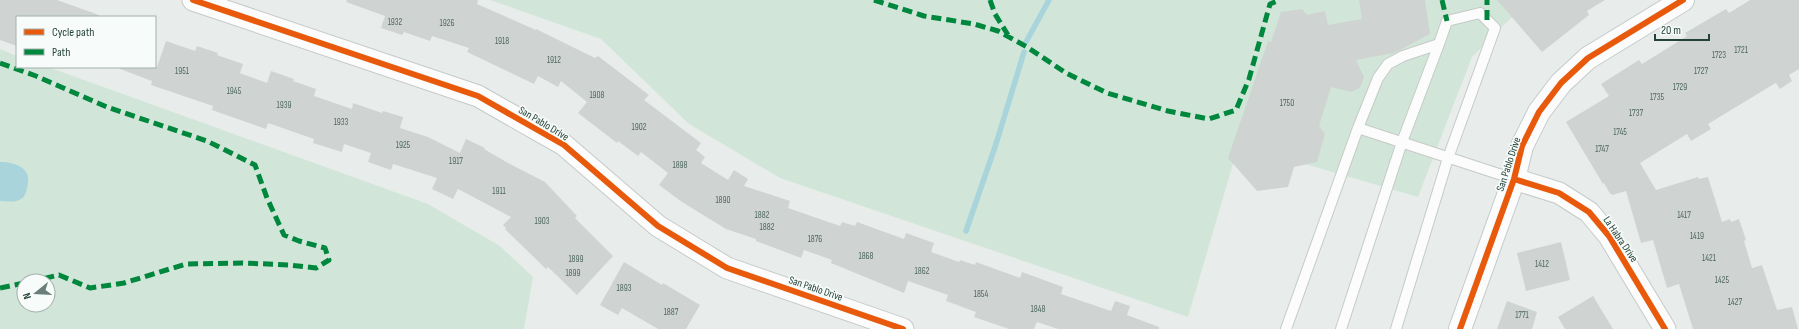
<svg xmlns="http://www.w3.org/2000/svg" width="1799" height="329" font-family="'Sofia Sans Condensed',sans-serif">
  <rect width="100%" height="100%" fill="#e8edeb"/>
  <path fill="#d1e6d8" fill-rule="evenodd" d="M490 0H1529L1472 57 1418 197 1298 162 1240 140 1188 317 780 178 689 124 601 39Z
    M0 49 17 56V67H48L428 204 500 246 533 277 524 329H0ZM24 281H48V305H24Z"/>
  <path fill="#a9d4db" d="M0 162C17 162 33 169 27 188 26 192 25 197 21 199 15 203 7 201 0 201Z"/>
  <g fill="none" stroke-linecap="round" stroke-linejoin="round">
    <path stroke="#a9d4db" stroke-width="5.5" d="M1026 42 1049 0
      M966 231 996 144 1024 52"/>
  </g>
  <path fill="#cfd4d2" d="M0 0H57L99 15V17H17V46L0 40Z
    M347 0H478L477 4 536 30V29L595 58 598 56 649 95 644 100 701 143 696 150 705 157 701 163 728 180 734 170 748 179 744 186 790 201 788 208 840 226 842 222 855 226 857 222 904 239 906 233 934 243 931 252 959 262 960 260 975 265 976 262 1020 278 1022 272 1063 287 1061 294 1111 311 1115 301 1130 306 1127 315 1159 327V329H1058L1037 322 1034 329H1009L974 317 976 312 946 301 948 295 908 281 904 293 831 263 832 260 804 250 801 258 756 241V239L726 229 682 202 659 185 668 173 641 152 638 156 618 141 617 143 578 113 587 102 561 81 558 87 538 76 534 84 467 52 469 48 432 36 430 41 404 32 402 35 381 28 385 16 346 2Z
    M1359 0H1425L1430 34 1394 53 1356 60 1364 77 1360 88 1351 92 1331 87 1319 126 1325 134 1317 162 1294 167 1288 187 1257 191 1228 158 1268 41 1271 42 1281 12 1302 9 1307 15 1325 11 1328 25 1362 19Z
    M1497 0H1605L1587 11 1589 15 1542 52Z
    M1750 0H1799V69L1789 75 1792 81 1780 89 1776 83 1774 84 1708 124 1711 129 1691 141 1687 134 1640 163 1656 190 1698 177 1699 179 1708 177 1722 222 1730 219 1731 222 1739 219 1746 240 1744 241 1752 268 1762 265 1777 310 1792 307 1798 329H1693L1679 284 1667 288 1653 240 1641 243 1626 191 1612 195 1609 192 1604 183 1603 184 1566 122 1609 96 1601 84 1639 60 1642 64 1687 36 1685 33 1726 9 1729 13Z
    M166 41 195 51 197 46 218 53 217 55 243 64 240 73 267 83 271 71 294 79 293 81 316 89 314 96 352 109 353 103 382 113 383 111 403 117 400 128 428 137 460 153 466 139 485 148 484 149 508 163 545 182 577 216 575 218 613 256 577 295 548 267 546 269 505 229 506 228 503 225 511 217 458 189 453 199 432 189 437 178 393 164 391 170 368 162 371 153 344 144 342 152 313 143 314 139 268 123 266 129 212 110 213 106 151 85 152 81 120 69V67H157Z
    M1561 242 1570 280 1526 291 1517 253Z
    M624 262 662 285 663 283 700 305 686 329H658L622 308 618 315 600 305Z
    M1593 296 1613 329H1565L1558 317Z
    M1507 301 1537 312 1532 329H1497Z"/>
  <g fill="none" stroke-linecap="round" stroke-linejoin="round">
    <defs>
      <path id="lane" d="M1358 128 1514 179
        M1286 329 1358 128 1378 78 1388 64 1403 56 1439 44
        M1341 329 1402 142 1439 44 1447 21 1480 13 1495 28 1448 158 1396 329"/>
      <path id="street" d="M193 0 478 96 564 145 658 226 727 268 903 329
        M1514 179 1559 193 1589 212 1609 236 1665 329"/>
      <path id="secondary" d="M1460 329 1514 179 1522 146 1539 112 1561 83 1588 58 1683 0"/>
    </defs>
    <use href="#lane" stroke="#c5cac8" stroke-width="12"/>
    <use href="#street" stroke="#c5cac8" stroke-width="23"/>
    <use href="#secondary" stroke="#c3cbc8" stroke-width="24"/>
    <use href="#lane" stroke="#fcfcfc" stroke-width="10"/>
    <use href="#street" stroke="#fcfcfc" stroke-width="21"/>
    <use href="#secondary" stroke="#fcfcfc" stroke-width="22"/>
    <path stroke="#00873e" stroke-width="5" stroke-dasharray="10 5" stroke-linecap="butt" d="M874 0 924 16 974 24 998 31 1027 47 1066 73 1107 93 1168 111 1209 119 1236 110 1249 79 1270 4 1280 0
      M990 0 995 14 1008 35
      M1442 0 1447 21
      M1487 20V0
      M0 63 36 76 107 107 207 141 255 165 267 198 284 235 299 241 325 248 329 260 316 268 289 265 243 263 186 264 124 283 90 288 59 275 33 281
      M0 288 24 283"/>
    <defs>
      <path id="cycleway" d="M193 0 478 96 564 145 658 226 727 268 903 329
        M1514 179 1559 193 1589 212 1609 236 1665 329
        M1460 329 1514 179 1522 146 1539 112 1561 83 1588 58 1683 0"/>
    </defs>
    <use href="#cycleway" stroke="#f7fbf9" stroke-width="8"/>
    <use href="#cycleway" stroke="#e8590c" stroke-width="6"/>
  </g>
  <g text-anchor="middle" stroke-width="3.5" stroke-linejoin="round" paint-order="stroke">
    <g font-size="9" fill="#506761">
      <text x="395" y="25">1932</text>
      <text x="447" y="26">1926</text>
      <text x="502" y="44">1918</text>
      <text x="1741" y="53">1721</text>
      <text x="1719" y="58">1723</text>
      <text x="554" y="63">1912</text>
      <text x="182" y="74">1951</text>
      <text x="1701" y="74">1727</text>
      <text x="1680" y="90">1729</text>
      <text x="234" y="94">1945</text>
      <text x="597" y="98">1908</text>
      <text x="1657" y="100">1735</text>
      <text x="1287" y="106">1750</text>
      <text x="284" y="108">1939</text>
      <text x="1636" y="116">1737</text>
      <text x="341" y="125">1933</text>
      <text x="639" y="130">1902</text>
      <text x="1620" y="135">1745</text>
      <text x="403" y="148">1925</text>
      <text x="1602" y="152">1747</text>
      <text x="456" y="164">1917</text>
      <text x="680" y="168">1898</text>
      <text x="499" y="194">1911</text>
      <text x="723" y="203">1890</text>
      <text x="762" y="218">1882</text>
      <text x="1684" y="218">1417</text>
      <text x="542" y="224">1903</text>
      <text x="767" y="230">1882</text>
      <text x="1697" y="239">1419</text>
      <text x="815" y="242">1876</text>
      <text x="866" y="259">1868</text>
      <text x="1709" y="261">1421</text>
      <text x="576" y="262">1899</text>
      <text x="1542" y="267">1412</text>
      <text x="922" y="274">1862</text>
      <text x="573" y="276">1899</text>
      <text x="1722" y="283">1425</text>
      <text x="624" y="291">1893</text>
      <text x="981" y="297">1854</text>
      <text x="1735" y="305">1427</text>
      <text x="1038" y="312">1848</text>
      <text x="671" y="315">1887</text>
      <text x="1522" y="318">1771</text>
    </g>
    <g font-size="11" fill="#24423a" stroke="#f7fbf9">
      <text transform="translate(544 123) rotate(31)" y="4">San Pablo Drive</text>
      <text transform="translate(1508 164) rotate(-72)" y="4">San Pablo Drive</text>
      <text transform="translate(1621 239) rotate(56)" y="4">La Habra Drive</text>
      <text transform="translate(816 288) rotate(19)" y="4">San Pablo Drive</text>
    </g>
  </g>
  <rect x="16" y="16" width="140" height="52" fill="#f7fbf9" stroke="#a3b1ad"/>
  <rect x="24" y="29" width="20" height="6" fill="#e8590c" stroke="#a3b1ad"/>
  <text x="52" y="36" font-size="12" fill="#24423a">Cycle path</text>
  <rect x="24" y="49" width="20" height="6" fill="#00873e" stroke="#a3b1ad"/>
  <text x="52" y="56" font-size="12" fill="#24423a">Path</text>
  <g transform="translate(36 293) rotate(252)"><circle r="19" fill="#f7fbf9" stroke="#a3b1ad"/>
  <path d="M0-3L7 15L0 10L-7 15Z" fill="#697e78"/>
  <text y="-6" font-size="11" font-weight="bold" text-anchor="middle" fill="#24423a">N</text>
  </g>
  <path d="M1655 34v6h54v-6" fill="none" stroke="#24423a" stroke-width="2"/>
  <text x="1661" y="34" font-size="12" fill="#24423a" stroke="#f7fbf9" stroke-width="3" paint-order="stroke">20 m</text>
</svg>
